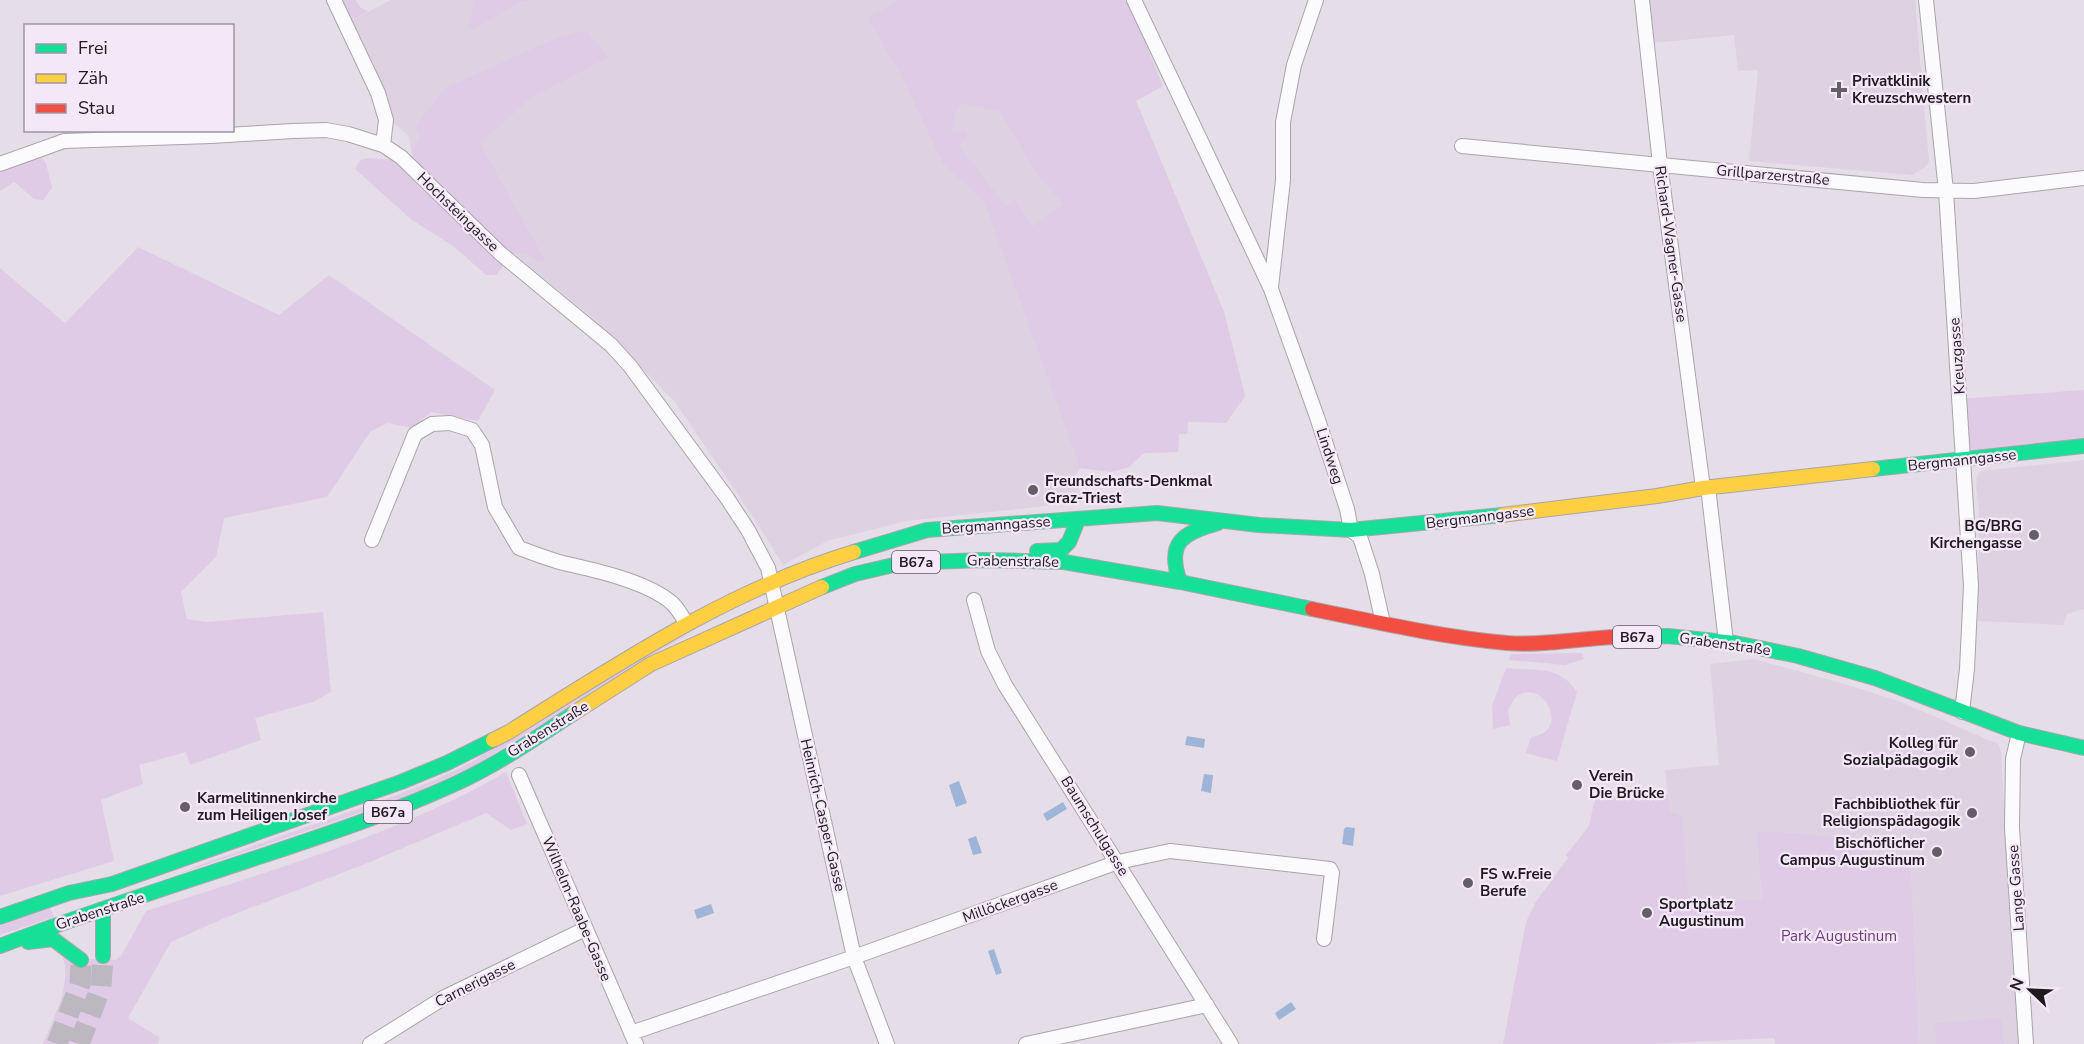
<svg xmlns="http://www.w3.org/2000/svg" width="2084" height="1044" font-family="'Nunito Sans',sans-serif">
  <rect width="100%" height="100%" fill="#e5dee8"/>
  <path fill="#ded2e2" d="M391 0H1125L1163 86 1136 101 1224 312 1245 396 1226 423 1188 422 1187 434H1179L1178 452 1144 453 1129 467 1111 472 1080 468 1074 477 1083 502 906 521 827 541 783 565 755 520 675 402 594 319 522 260 413 161 409 136 391 121 352 20Z
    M1648 0H1915L1929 162 1925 167 1912 175 1749 161 1758 70 1738 71 1734 35 1653 43Z
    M2084 460V609L2067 614 2063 625 1978 621 1979 511 1976 487 1977 476 1980 471Z
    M1754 659 1845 684 1901 702 1998 744 2001 750 2018 1044H1919L1911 867 1867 863 1868 840 1756 832 1762 899 1688 903 1670 811 1665 770 1719 765 1710 664Z"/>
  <path fill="#dfcbe6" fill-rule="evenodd" d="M342 0H355L361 8 368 11 352 20Z
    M474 0H534L521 2 474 29 468 30Z
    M899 0H1125L1136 20 1163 86 1136 101 1224 312 1245 396 1226 423 1188 421 1187 434H1179L1178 452 1144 453 1129 467 1111 472 1080 468 984 201 943 164 900 73 867 18ZM964 103 1000 112 1036 173 1063 204 1033 226 1015 200 1006 206 959 146 967 138V134L963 130 954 133 951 131 957 108Z
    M576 32 588 33 609 57 531 98 480 143 546 262C531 261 530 252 514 253L496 275H486L453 246 412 220 355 169 360 160 368 158 413 161V150L420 137 415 126 447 87 556 38Z
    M42 158 46 163 52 188 43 200 34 199 14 182 0 191V169Z
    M138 247 279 315 329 275 495 390 478 421 431 412 412 428 388 423 370 432 327 497 224 518 216 557 181 592 187 619 207 622 323 612 331 692 313 702 255 718 261 740 190 765 186 752 139 765 143 784 101 800 114 861 0 896V268L65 323Z
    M2084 390V446L1964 460 1959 399Z
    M705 626 664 648 474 766 395 801 176 875 202 864 394 796 435 780 472 762 634 660Z
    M1582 653 1584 659 1565 665 1509 660 1511 654Z
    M1506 668C1534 671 1560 665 1577 692L1557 761 1526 753 1531 737C1580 730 1529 660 1508 710L1510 725 1493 729 1492 706Z
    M506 772 527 824 511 830 486 813 365 864 227 917 171 942 128 1018 160 1038 157 1044H43C53 1018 72 985 63 958L116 960 121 956 146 911C266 872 397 835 506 772Z
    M1668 794 1670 811 1682 816 1689 903 1762 899 1756 832H1779L1868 840 1867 863 1911 867 1919 1044H1775L1774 1038 1650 1044H1503L1526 922 1535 903 1568 858 1566 855 1589 826 1595 798Z
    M50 908 54 917 0 935V926Z
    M2002 1018 2004 1044H1936L1935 1023Z"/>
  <path fill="#9eb5d7" d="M1187 736 1205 739 1204 748 1185 745Z
    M1204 774 1213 775 1211 793 1201 791Z
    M959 781 967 803 956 807 949 785Z
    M1063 802 1067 809 1047 821 1043 814Z
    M1346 827 1355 828 1353 846 1342 844 1344 829Z
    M976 836 982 853 973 855 968 839Z
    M711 904 714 913 697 919 694 910Z
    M994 949 1002 973 996 975 988 951Z
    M1291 1002 1296 1009 1279 1020 1275 1013Z"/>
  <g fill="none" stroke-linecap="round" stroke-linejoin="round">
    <path stroke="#bdb7c0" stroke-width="21" stroke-dasharray="21 10" stroke-linecap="butt" d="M57 1044 80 984 81 960
      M79 1044 101 987 103 956"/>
    <defs>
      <path id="street" d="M334 0 378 93 386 120 383 145
        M1134 0 1271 289 1317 417 1347 509 1351 530 1360 537 1372 574 1383 623
        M1642 0 1660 164 1703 488
        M1926 0 1946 191 1971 586 1967 669 1962 712
        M1462 146 1923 190 1974 191 2084 178
        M0 164 64 141 211 136 293 131 326 130 348 134 383 145 401 157 500 253 611 345 630 366 727 498 748 530 768 568 854 957 887 1044
        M1271 287 1283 180V122L1294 65 1316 0
        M1708 487 1726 642
        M372 540 415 434 432 424 450 423 472 430 482 445 495 507 519 548C533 553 548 559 563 563 595 570 649 582 673 604 678 609 682 616 686 623
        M974 600 988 651 1005 685 1231 1044
        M2019 733 2013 759 2012 828 2026 1044
        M519 775 636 1044
        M631 1033 854 957 1118 862 1170 851 1330 869 1332 873 1324 939
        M370 1044 445 997 585 929
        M1026 1044 1207 1005"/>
      <path id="fast" d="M1873 469 2084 446
        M1037 551 1061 550 1069 542 1078 520
        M854 552 927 530 1157 513 1259 525 1351 530 1502 515
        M1180 582C1166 543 1182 533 1218 523
        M822 587 855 574 902 563 983 560 1064 562 1180 582 1312 609
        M1617 637 1668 636 1735 643 1798 656 1875 678 2019 733 2084 748
        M103 911V956
        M0 917 69 893 112 884 401 782 447 763 493 740
        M28 942 53 939 81 960
        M0 946C86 913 174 885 262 856 328 834 394 812 457 783 498 764 536 738 574 713"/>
      <path id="slow" d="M1502 515 1657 496 1703 488 1873 469
        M574 713 651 664 822 587
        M493 740 509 732C619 663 729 590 854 552"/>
      <path id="jam" d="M1312 609C1376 622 1441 637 1507 643 1544 646 1581 638 1617 637"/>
    </defs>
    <use href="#street" stroke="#a9a4ab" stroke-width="16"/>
    <use href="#fast" stroke="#a9a4ab" stroke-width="16"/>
    <use href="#slow" stroke="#a9a4ab" stroke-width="16"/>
    <use href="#jam" stroke="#a9a4ab" stroke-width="16"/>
    <use href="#street" stroke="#fbfafc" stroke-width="14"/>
    <use href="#fast" stroke="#16e098" stroke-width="14"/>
    <use href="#slow" stroke="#ffcf43" stroke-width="14"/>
    <use href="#jam" stroke="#f24e42" stroke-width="14"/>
  </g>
  <g fill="#645f66" stroke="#f4e8f8" stroke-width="2">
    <path d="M1836 81h6v6h6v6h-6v6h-6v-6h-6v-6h6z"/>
    <circle cx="1033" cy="490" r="6"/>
    <circle cx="2034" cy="535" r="6"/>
    <circle cx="1970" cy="752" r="6"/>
    <circle cx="1577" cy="785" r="6"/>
    <circle cx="185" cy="807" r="6"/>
    <circle cx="1972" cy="813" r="6"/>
    <circle cx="1937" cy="852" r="6"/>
    <circle cx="1468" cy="883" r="6"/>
    <circle cx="1647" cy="913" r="6"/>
  </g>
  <g text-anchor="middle" stroke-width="4.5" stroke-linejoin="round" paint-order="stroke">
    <g fill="#f4e8f8" stroke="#5e5861" stroke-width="1.5">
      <rect x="892" y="551" width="48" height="22" rx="4.5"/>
      <rect x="1613" y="626" width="48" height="22" rx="4.5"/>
      <rect x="364" y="801" width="48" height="22" rx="4.5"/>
    </g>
    <g font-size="14" font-weight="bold" fill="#1e1a20">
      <text x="916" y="567">B67a</text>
      <text x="1637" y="642">B67a</text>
      <text x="388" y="817">B67a</text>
    </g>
    <g font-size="15" font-weight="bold" fill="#1e1a20" stroke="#f4e8f8" text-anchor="start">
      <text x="1852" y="86">Privatklinik<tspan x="1852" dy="17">Kreuzschwestern</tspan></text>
      <text x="1045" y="486">Freundschafts-Denkmal<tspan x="1045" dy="17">Graz-Triest</tspan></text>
      <text x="2022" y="531" text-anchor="end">BG/BRG<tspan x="2022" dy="17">Kirchengasse</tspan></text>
      <text x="1958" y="748" text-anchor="end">Kolleg für<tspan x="1958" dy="17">Sozialpädagogik</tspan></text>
      <text x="1589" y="781">Verein<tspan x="1589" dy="17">Die Brücke</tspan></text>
      <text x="197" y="803">Karmelitinnenkirche<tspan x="197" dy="17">zum Heiligen Josef</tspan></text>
      <text x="1960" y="809" text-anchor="end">Fachbibliothek für<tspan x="1960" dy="17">Religionspädagogik</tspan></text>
      <text x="1925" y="848" text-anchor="end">Bischöflicher<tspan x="1925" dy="17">Campus Augustinum</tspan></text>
      <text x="1480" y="879">FS w.Freie<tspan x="1480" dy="17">Berufe</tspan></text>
      <text x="1659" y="909">Sportplatz<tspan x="1659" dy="17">Augustinum</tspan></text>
    </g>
    <g font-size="15" fill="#1e1a20" stroke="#f4e8f8">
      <text transform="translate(1773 175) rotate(5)" y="5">Grillparzerstraße</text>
      <text transform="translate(458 212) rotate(44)" y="5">Hochsteingasse</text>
      <text transform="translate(1671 244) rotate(82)" y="5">Richard-Wagner-Gasse</text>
      <text transform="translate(1957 356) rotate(-94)" y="5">Kreuzgasse</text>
      <text transform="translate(1330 456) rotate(72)" y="5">Lindweg</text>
      <text transform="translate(1962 460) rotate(-6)" y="5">Bergmanngasse</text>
      <text transform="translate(1480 517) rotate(-7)" y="5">Bergmanngasse</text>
      <text transform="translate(996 525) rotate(-4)" y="5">Bergmanngasse</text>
      <text transform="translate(1013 561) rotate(1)" y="5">Grabenstraße</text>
      <text transform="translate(1725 644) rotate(8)" y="5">Grabenstraße</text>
      <text transform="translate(548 729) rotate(-32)" y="5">Grabenstraße</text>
      <text transform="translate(823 815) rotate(77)" y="5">Heinrich-Casper-Gasse</text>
      <text transform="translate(1095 826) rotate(58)" y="5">Baumschulgasse</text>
      <text transform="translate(2016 888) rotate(-94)" y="5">Lange Gasse</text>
      <text transform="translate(1010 901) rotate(-20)" y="5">Millöckergasse</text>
      <text transform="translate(577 909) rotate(67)" y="5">Wilhelm-Raabe-Gasse</text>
      <text transform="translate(100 911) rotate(-18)" y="5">Grabenstraße</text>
      <text transform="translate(475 983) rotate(-27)" y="5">Carnerigasse</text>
    </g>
    <g font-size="15" fill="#6b3d79" stroke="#f4e8f8">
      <text x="1839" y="941">Park Augustinum</text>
    </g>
  </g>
  <rect x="24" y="24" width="210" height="108" fill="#f4e8f8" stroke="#9e96a2" stroke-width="1.5"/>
  <rect x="36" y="44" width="30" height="9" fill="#16e098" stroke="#9e96a2" stroke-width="1.5"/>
  <text x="78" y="54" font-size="18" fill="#1e1a20">Frei</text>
  <rect x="36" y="74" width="30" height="9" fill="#ffcf43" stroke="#9e96a2" stroke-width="1.5"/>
  <text x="78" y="84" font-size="18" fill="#1e1a20">Zäh</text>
  <rect x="36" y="104" width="30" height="9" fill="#f24e42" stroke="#9e96a2" stroke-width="1.5"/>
  <text x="78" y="114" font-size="18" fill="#1e1a20">Stau</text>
  <g transform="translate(2030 990) rotate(293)" stroke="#f4e8f8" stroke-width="4.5" paint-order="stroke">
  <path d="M0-4.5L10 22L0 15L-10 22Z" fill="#1e1a20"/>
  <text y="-9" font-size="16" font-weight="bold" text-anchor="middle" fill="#1e1a20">N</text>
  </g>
</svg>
